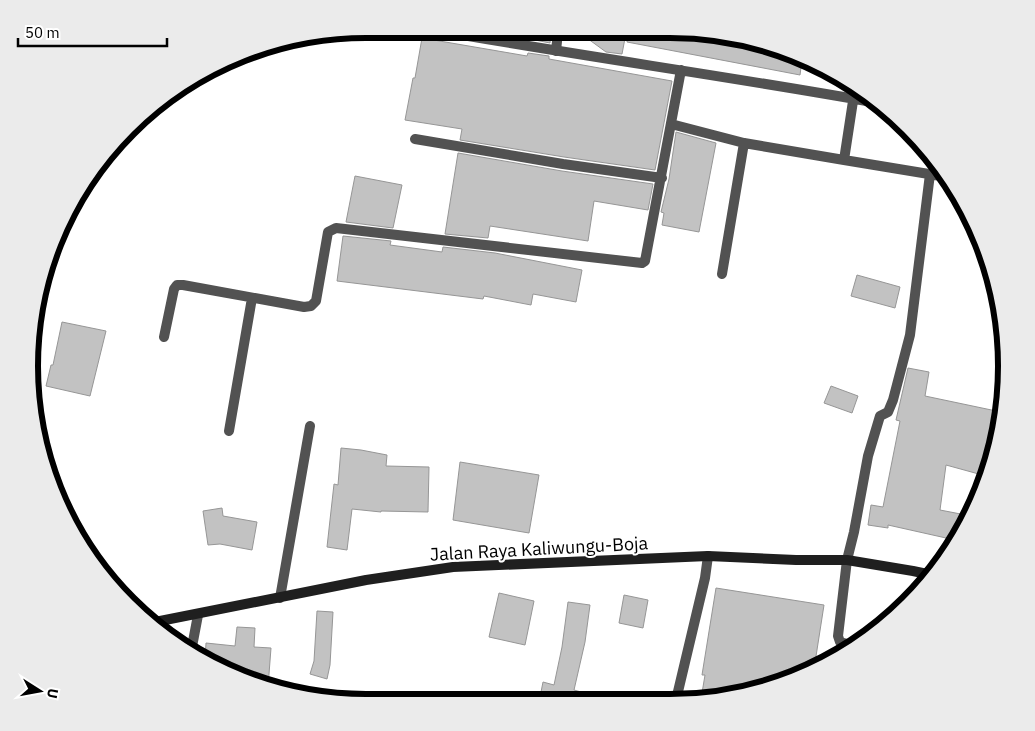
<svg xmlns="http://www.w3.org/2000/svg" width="1035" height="731" font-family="'IBM Plex Sans',sans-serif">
  <rect width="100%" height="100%" fill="#fff"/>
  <path fill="#c2c2c2" stroke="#969696" d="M532 32H551L550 43 530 39Z
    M580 33H626L622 54 606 52Z
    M628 33 735 35 802 60 800 75 627 42Z
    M422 38 527 56 528 53 549 56V59L672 81 655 170 564 157 460 140 462 129 405 120 413 78H415Z
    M676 132 716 143 699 232 662 225 664 213 661 212 669 179Z
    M458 153 562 171 653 184 648 210 594 201 588 241 490 226 488 238 445 234Z
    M355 176 402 185 393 228 346 222Z
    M343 236 391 241 390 245 442 252 443 247 495 253 582 270 576 302 533 294 531 305 484 296 483 299 337 281Z
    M857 275 900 287 895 308 851 296Z
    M62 322 106 331 90 396 46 386 51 365H53Z
    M908 368 929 372 925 396 1001 412 995 452 986 476 946 465 940 510 971 516 955 540 888 525V528L868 525 871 505 883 507 900 421 896 420Z
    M831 386 858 396 852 413 824 403Z
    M341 448 361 450 387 455 386 466 429 467 428 512 381 511V512L352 509 347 550 327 547 334 484 338 485Z
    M460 462 539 475 529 533 453 520Z
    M222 508 223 516 257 522 252 550 220 544 208 545 203 511Z
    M716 588 824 605 814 669 714 699H701L705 675H702Z
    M499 593 534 601 525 645 489 637Z
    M624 595 648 600 643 628 619 623Z
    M568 602 590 605 585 642 574 690 592 695 591 700H550L540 697 543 682 554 685 562 647Z
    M317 611 333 612 330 665 327 679 310 674 314 661Z
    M237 627 255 628 254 647 271 648 268 687 217 668 205 660 206 643 235 646Z"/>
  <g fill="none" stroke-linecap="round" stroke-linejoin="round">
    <path stroke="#525252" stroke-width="10" d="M847 560 838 636 840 642 851 645
      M191 652 198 615"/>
    <path stroke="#525252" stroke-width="10" d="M434 30C580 56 727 76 872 102
      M556 51 558 32
      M855 88 844 160 947 177
      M671 124 744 143 844 160
      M415 139 563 164 662 178
      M722 274 744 143
      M164 337 174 289 177 285H183L304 307 311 306 316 301 328 232 336 228 642 263 645 261 681 70
      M229 431 252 298
      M847 560 854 532 868 456 880 416 888 412 893 400 910 335 930 174
      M280 598 310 426
      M676 700 705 578 708 556"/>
    <path stroke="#1f1f1f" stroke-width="10" d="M150 623 366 580 453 567 708 556 796 560H847L913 571 932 575"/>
  </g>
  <g text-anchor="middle" stroke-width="4" stroke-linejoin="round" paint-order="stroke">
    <g font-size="18" fill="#000" stroke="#fff">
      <text transform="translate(539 549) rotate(-3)" y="6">Jalan Raya Kaliwungu-Boja</text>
    </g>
  </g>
  <path d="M0 0H1035V731H0ZM366 38H670A328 328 0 0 1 998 366V366A328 328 0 0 1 670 694H366A328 328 0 0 1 38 366V366A328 328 0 0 1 366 38Z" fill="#ebebeb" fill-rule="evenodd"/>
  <path fill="none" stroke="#000" stroke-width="6" d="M366 38H670A328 328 0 0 1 998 366V366A328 328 0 0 1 670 694H366A328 328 0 0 1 38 366V366A328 328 0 0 1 366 38Z"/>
  <g transform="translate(40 691) rotate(101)" stroke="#ffffff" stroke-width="4" paint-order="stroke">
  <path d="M0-4L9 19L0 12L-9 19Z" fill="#000000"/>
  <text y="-8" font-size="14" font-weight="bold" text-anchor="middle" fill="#000000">U</text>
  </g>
  <path d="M18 38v8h149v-8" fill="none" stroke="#000000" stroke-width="2.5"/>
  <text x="25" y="38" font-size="15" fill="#000000" stroke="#ffffff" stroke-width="4" paint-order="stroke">50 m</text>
</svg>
